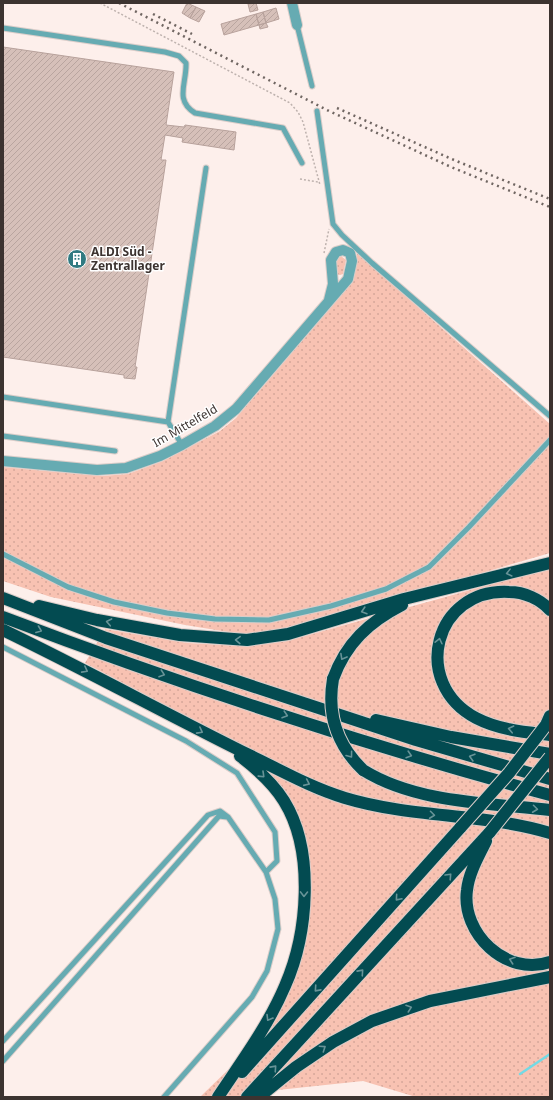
<svg xmlns="http://www.w3.org/2000/svg" width="553" height="1100" font-family="'Noto Sans',sans-serif">
  <defs>
    <pattern id="grass-dots" width="8" height="8" patternUnits="userSpaceOnUse"><rect width="8" height="8" fill="#f8c2b2"/><path d="M2 2h.1M6 6h.1" fill="none" stroke="#d6a799" stroke-width="1.8" stroke-linecap="round"/></pattern>
    <pattern id="building-hatch" width="6" height="6" patternUnits="userSpaceOnUse"><rect width="6" height="6" fill="#d6c0b9"/><path d="M-1 1l2-2M0 6l6-6M5 7l2-2" fill="none" stroke="#b9a59f"/></pattern>
  </defs>
  <rect width="100%" height="100%" fill="#fdefeb"/>
  <path fill="url(#grass-dots)" d="M357 253 550 424V553L403 596 281 630 247 635 185 625 51 597 3 581V467L102 476 128 474 163 461 220 431 236 418 348 287 354 277Z
    M341 256 346 260 343 274 340 275 336 274 335 262 338 257Z
    M550 568V1097H416L363 1081 278 1090 270 1097H200L266 1033 304 940 299 824 263 769 155 700 85 663 105 629 188 643 242 646 287 641Z"/>
  <g fill="none" stroke-linecap="round" stroke-linejoin="round">
    <path stroke="#73dae5" stroke-width="2.5" d="M520 1074 550 1054"/>
  </g>
  <path fill="url(#building-hatch)" stroke="#b8a29c" d="M187 3 196 7 190 18 182 13Z
    M256 3 258 10 250 12 248 4Z
    M196 7 205 11 199 22 190 18Z
    M276 8 279 19 266 23 263 12Z
    M263 12 266 23 259 25 256 14Z
    M256 14 259 25 224 35 221 24Z
    M266 23 268 27 260 29 259 25Z
    M3 47 174 72 166 125 184 127 185 125 236 132 234 150 182 142 183 138 165 135 161 160H166L135 367H137L135 379 124 378V375L3 357Z"/>
  <g fill="none" stroke-linecap="round" stroke-linejoin="round">
    <defs>
      <path id="service" d="M297 25 312 86
        M3 28 165 52 179 56 186 63C187 83 174 100 195 113L283 128 302 163
        M317 111 333 224 342 235 372 263 550 416
        M3 397 168 422 206 168
        M168 422 182 445
        M3 436 115 451
        M3 554 68 587 114 602 167 613 215 619 269 620 331 606 386 589 429 567 469 527 550 440
        M3 647 186 741 237 773 275 832 277 861 266 872 228 817 220 811 208 815 3 1041
        M3 1061 219 816 227 817
        M164 1097 252 997 267 971 278 929 275 899 266 872"/>
      <path id="minor" d="M292 3 297 25
        M3 461 97 470 126 468 160 456 182 445 215 426 236 409 348 279 352 261 350 253 343 250 336 252 331 260 333 284 329 300"/>
      <path id="motorway" d="M3 598 106 638 416 740 550 779
        M39 606 97 620 180 635 247 640 288 634 404 599 550 563
        M550 610C540 599 524 592 509 592 434 588 410 683 476 718 499 730 525 732 550 735
        M3 617C182 685 365 745 550 795
        M3 630C86 670 168 715 251 756 282 771 312 788 345 798 411 818 483 813 550 833
        M333 679C346 643 369 622 402 605
        M376 720 451 737 550 754
        M546 725 550 716
        M363 770C416 803 488 803 550 810
        M486 841C479 856 469 872 467 890 461 933 506 977 550 962
        M242 1072 461 827
        M218 1097C242 1061 268 1026 285 986 308 934 315 851 284 801 273 783 257 769 240 756
        M247 1097 490 832
        M259 1097 296 1067 333 1042 372 1021 430 1001 550 977"/>
    </defs>
    <use href="#service" stroke="#dacdc9" stroke-width="7"/>
    <use href="#minor" stroke="#dacdc9" stroke-width="12"/>
    <use href="#motorway" stroke="#dacdc9" stroke-width="14"/>
    <path stroke="#beb2ae" stroke-width="1.5" stroke-dasharray="2 2" stroke-linecap="butt" d="M100 3 290 103 298 112 303 122 320 185
      M300 179 318 182
      M324 253 329 229"/>
    <use href="#service" stroke="#66abb2" stroke-width="5"/>
    <use href="#minor" stroke="#66abb2" stroke-width="10"/>
    <use href="#motorway" stroke="#034b51" stroke-width="12"/>
    <path stroke="#706662" stroke-width="2.5" stroke-dasharray="2 4" stroke-linecap="butt" d="M119 3 329 111 451 167 550 207
      M153 14 192 34
      M337 108 454 160 550 199"/>
    <defs>
      <path id="motorway-bridge" d="M333 679C327 714 337 745 363 770
        M461 827 509 773 546 725
        M490 832 550 757"/>
    </defs>
    <use href="#motorway-bridge" stroke="#dacdc9" stroke-width="14" stroke-linecap="butt"/>
    <use href="#motorway-bridge" stroke="#034b51" stroke-width="12"/>
  </g>
  <defs><path id="oneway-chevron" d="M-2-3.5L2.5 0L-2 3.5" fill="none" stroke-width="1.6" stroke-linecap="round" stroke-linejoin="round"/></defs>
  <g stroke="#689397">
    <use href="#oneway-chevron" transform="translate(509 573) rotate(166)"/>
    <use href="#oneway-chevron" transform="translate(364 611) rotate(163)"/>
    <use href="#oneway-chevron" transform="translate(109 622) rotate(-169)"/>
    <use href="#oneway-chevron" transform="translate(39 630) rotate(21)"/>
    <use href="#oneway-chevron" transform="translate(238 640) rotate(-178)"/>
    <use href="#oneway-chevron" transform="translate(439 641) rotate(-77)"/>
    <use href="#oneway-chevron" transform="translate(343 657) rotate(119)"/>
    <use href="#oneway-chevron" transform="translate(85 670) rotate(28)"/>
    <use href="#oneway-chevron" transform="translate(162 674) rotate(19)"/>
    <use href="#oneway-chevron" transform="translate(285 715) rotate(18)"/>
    <use href="#oneway-chevron" transform="translate(511 729) rotate(-167)"/>
    <use href="#oneway-chevron" transform="translate(200 731) rotate(28)"/>
    <use href="#oneway-chevron" transform="translate(350 755) rotate(53)"/>
    <use href="#oneway-chevron" transform="translate(409 755) rotate(17)"/>
    <use href="#oneway-chevron" transform="translate(472 757) rotate(-164)"/>
    <use href="#oneway-chevron" transform="translate(262 775) rotate(44)"/>
    <use href="#oneway-chevron" transform="translate(307 783) rotate(24)"/>
    <use href="#oneway-chevron" transform="translate(535 809) rotate(7)"/>
    <use href="#oneway-chevron" transform="translate(432 815) rotate(7)"/>
    <use href="#oneway-chevron" transform="translate(449 876) rotate(-47)"/>
    <use href="#oneway-chevron" transform="translate(304 894) rotate(91)"/>
    <use href="#oneway-chevron" transform="translate(398 898) rotate(131)"/>
    <use href="#oneway-chevron" transform="translate(512 960) rotate(-161)"/>
    <use href="#oneway-chevron" transform="translate(361 972) rotate(-48)"/>
    <use href="#oneway-chevron" transform="translate(317 989) rotate(132)"/>
    <use href="#oneway-chevron" transform="translate(409 1008) rotate(-19)"/>
    <use href="#oneway-chevron" transform="translate(269 1018) rotate(121)"/>
    <use href="#oneway-chevron" transform="translate(323 1048) rotate(-34)"/>
    <use href="#oneway-chevron" transform="translate(274 1068) rotate(-48)"/>
  </g>
  <defs>
    <symbol id="building-disc" viewBox="-11 -11 22 22"><circle r="9.5" fill="#317a81" stroke="#fff"/><path d="M-4-6H4V6H1V3H-1V6H-4ZM-2.5-4.3h1.7v1.8h-1.7ZM.8-4.3h1.7v1.8H.8ZM-2.5-1h1.7V.8h-1.7ZM.8-1h1.7V.8H.8Z" fill="#fff"/></symbol>
  </defs>
  <g fill-rule="evenodd">
    <use href="#building-disc" x="66" y="248" width="22" height="22"/>
  </g>
  <g text-anchor="middle" stroke-width="3" stroke-linejoin="round" paint-order="stroke">
    <g font-size="12" font-weight="bold" fill="#3c3330" stroke="#fff" text-anchor="start">
      <text x="91" y="256">ALDI Süd -<tspan x="91" dy="14">Zentrallager</tspan></text>
    </g>
    <g font-size="12" fill="#3c3330" stroke="#fff">
      <text transform="translate(185 426) rotate(-30)" y="4">Im Mittelfeld</text>
    </g>
  </g>
  <rect width="553" height="1100" fill="none" stroke="#3c3330" stroke-width="8"/>
</svg>
